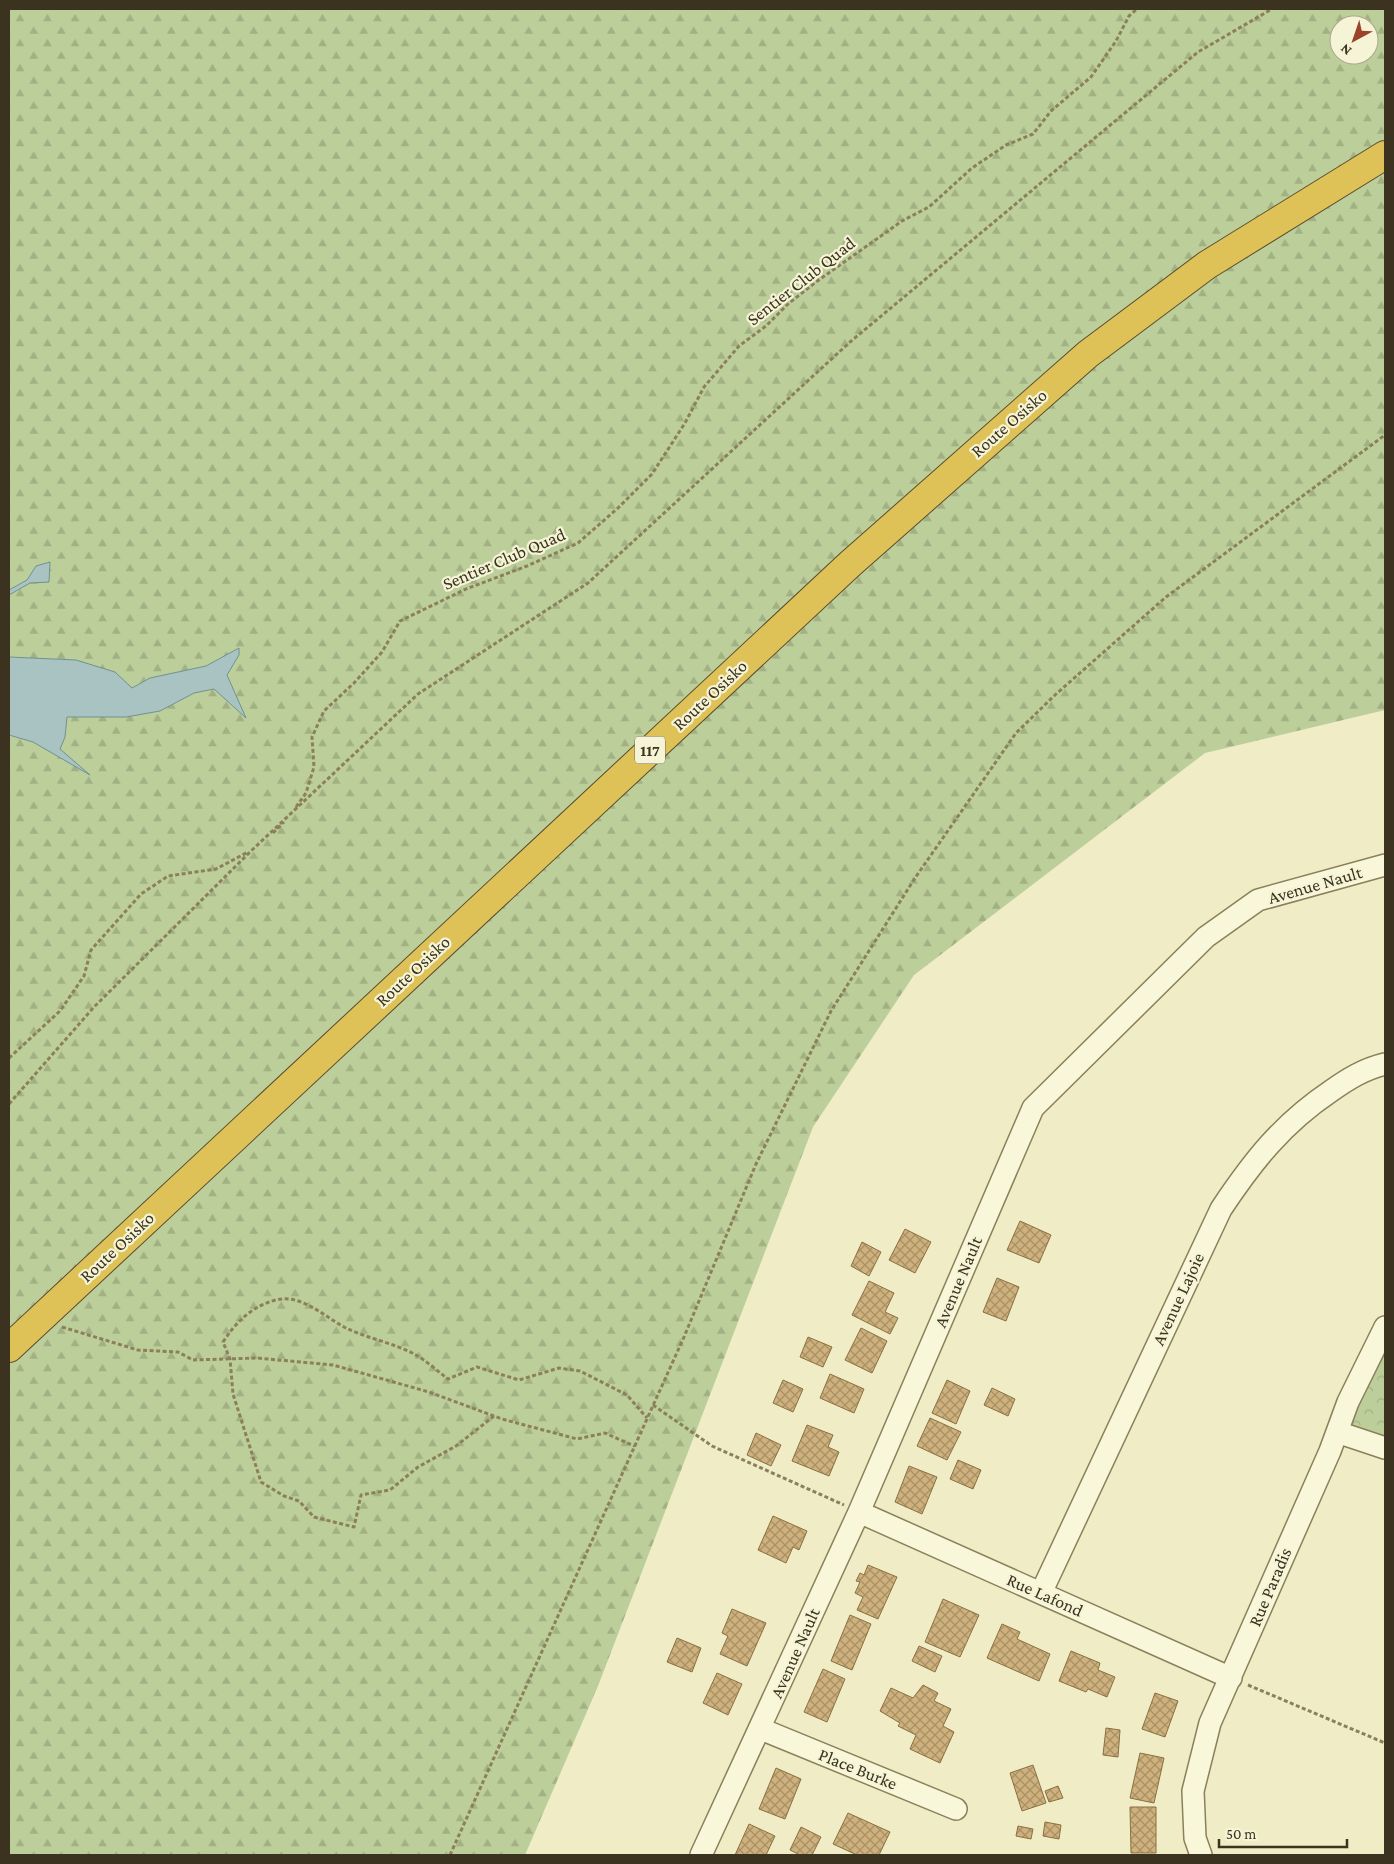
<svg xmlns="http://www.w3.org/2000/svg" width="1394" height="1864" font-family="'Crimson Pro',serif">
  <defs>
    <pattern id="forest-firs" width="22" height="20" patternUnits="userSpaceOnUse" patternTransform="scale(1.25)"><rect width="22" height="20" fill="#bcce9a"/><path d="M5 1l3.5 6h-7zM16 11l3.5 6h-7z" fill="#a2b184"/></pattern>
    <pattern id="park-crowns" width="20" height="18" patternUnits="userSpaceOnUse" patternTransform="scale(1.25)"><rect width="20" height="18" fill="#bcce9a"/><path d="M2 6a3 3 0 1 1 6 0M12 15a3 3 0 1 1 6 0" fill="none" stroke="#a2b184"/></pattern>
    <pattern id="building-cross-hatch" width="8" height="8" patternUnits="userSpaceOnUse" patternTransform="scale(1.25)"><rect width="8" height="8" fill="#ceb17c"/><path d="M0 0l8 8M0 8l8-8" fill="none" stroke="#a89165"/></pattern>
  </defs>
  <rect width="100%" height="100%" fill="#efecc6"/>
  <path fill="url(#forest-firs)" fill-rule="evenodd" d="M9 9H1385V710L1205 753 914 975 813 1127 598 1686 525 1855H9V735L33 742 87 773 59 749 65 737 67 717 160 711 194 693 214 689 245 717 227 675 239 655V648L206 666 150 678 132 688 76 660 9 657V595L30 583 36 566 27 580 9 590ZM1339 25H1369V55H1339Z"/>
  <path fill="url(#park-crowns)" d="M1385 1327V1448L1337 1432Z"/>
  <path fill="#a8c3c1" stroke="#6e9291" d="M50 562 49 582 30 583 9 595V590L27 580 36 566Z
    M239 648V655L227 675 246 718 214 689 194 693 160 711 126 717H67L65 737 60 749 90 775 33 742 9 735V657L76 660 115 672 132 688 150 678 206 666Z"/>
  <path fill="url(#building-cross-hatch)" stroke="#8b6f41" d="M1020 1221 1051 1235 1039 1263 1007 1250Z
    M905 1229 931 1242 915 1273 889 1260Z
    M862 1242 881 1252 869 1276 851 1266Z
    M997 1278 1019 1287 1006 1321 983 1312Z
    M869 1281 894 1293 885 1312 898 1318 890 1334 852 1315Z
    M861 1328 887 1341 872 1373 845 1360Z
    M808 1337 832 1347 823 1367 800 1357Z
    M830 1374 864 1389 854 1413 820 1398Z
    M783 1380 803 1389 793 1412 773 1403Z
    M947 1380 970 1391 956 1424 932 1413Z
    M992 1388 1015 1399 1008 1416 984 1405Z
    M930 1418 961 1432 947 1460 917 1446Z
    M807 1425 833 1435 828 1447 839 1452 829 1476 792 1461Z
    M756 1433 781 1445 771 1466 747 1455Z
    M958 1460 981 1470 973 1489 950 1479Z
    M909 1466 937 1477 922 1514 895 1502Z
    M773 1516 807 1531 799 1550 793 1547 786 1563 758 1550Z
    M868 1565 897 1577 878 1619 857 1610 863 1597 855 1593 860 1582 856 1581 860 1573 864 1575Z
    M943 1599 979 1615 960 1657 925 1642Z
    M732 1609 766 1623 747 1666 720 1654 728 1636 722 1633Z
    M850 1615 871 1624 852 1670 831 1661Z
    M1002 1624 1020 1632 1017 1639 1050 1654 1039 1681 987 1658Z
    M677 1638 701 1648 692 1672 667 1662Z
    M919 1646 942 1656 935 1672 912 1661Z
    M1071 1651 1100 1663 1098 1670 1115 1677 1107 1697 1088 1689 1086 1692 1059 1681Z
    M823 1669 845 1679 827 1722 804 1712Z
    M717 1673 742 1684 728 1715 703 1703Z
    M923 1685 938 1693 934 1701 951 1709 943 1726 954 1732 940 1763 910 1749 916 1735 898 1726 900 1723 880 1711 891 1688 913 1698Z
    M1155 1693 1178 1701 1165 1737 1142 1729Z
    M1106 1728 1120 1730 1118 1757 1103 1755Z
    M1140 1753 1164 1758 1154 1803 1130 1798Z
    M1033 1765 1046 1803 1022 1811 1010 1773Z
    M776 1768 801 1779 785 1819 759 1809Z
    M1058 1786 1063 1798 1049 1802 1045 1791Z
    M1130 1807H1156V1853H1131Z
    M848 1813 890 1832 879 1855H857L833 1844Z
    M1045 1822 1061 1825 1059 1839 1043 1836Z
    M749 1824 775 1836 766 1855H735Z
    M1018 1826 1033 1829 1031 1839 1016 1836Z
    M801 1827 821 1837 812 1855H800L790 1850Z"/>
  <g fill="none" stroke-linecap="round" stroke-linejoin="round">
    <defs>
      <path id="minor" d="M1337 1432 1385 1448
        M859 1512 1231 1678
        M1041 1593 1221 1209C1253 1161 1282 1124 1331 1091 1348 1079 1364 1069 1385 1064
        M761 1729 956 1809
        M701 1855 859 1512 1033 1108 1206 937 1258 900 1385 865
        M1201 1855 1195 1838 1193 1791 1210 1723 1330 1451 1348 1402 1385 1327"/>
      <path id="highway" d="M9 1348 850 564 1088 354 1207 265 1385 155"/>
    </defs>
    <use href="#minor" stroke="#8b805b" stroke-width="24"/>
    <use href="#highway" stroke="#594c2f" stroke-width="30"/>
    <path stroke="#8b805b" stroke-width="3" stroke-dasharray="4 2.5" stroke-linecap="butt" d="M296 807 306 793 314 767 312 737 324 711 354 683 382 652 400 621 466 589 527 566 578 543 618 508 652 474 685 423 704 387 739 346 766 326 788 304 816 282 902 221 929 207 972 168 1006 145 1033 134 1051 111 1091 77 1116 41 1129 16 1137 9
      M273 833 284 822
      M9 1058 60 1011 84 976 91 950 141 894 168 876 216 869 248 852
      M9 1104 94 1007 251 851 418 694 588 583 850 342 1198 52 1272 9
      M62 1327 138 1350 178 1352 193 1360 257 1358 333 1365 429 1392 502 1419 577 1439 605 1433 634 1446
      M653 1405 712 1446 844 1505
      M494 1416 456 1446 418 1467 390 1490 361 1495 354 1527 314 1517 299 1501 284 1496 261 1482 233 1394 230 1359 223 1342C236 1322 252 1306 276 1300 301 1293 326 1318 346 1328 366 1338 394 1343 414 1354 426 1360 437 1371 448 1379L477 1367 519 1380 559 1368 580 1371 627 1395 647 1418
      M1248 1685 1385 1743
      M450 1855 684 1337 756 1164 831 1011 915 878 1016 733 1055 695 1166 597 1385 435"/>
    <use href="#minor" stroke="#f9f7da" stroke-width="21"/>
    <use href="#highway" stroke="#dfc257" stroke-width="28"/>
  </g>
  <g text-anchor="middle" stroke-width="4.5" stroke-linejoin="round" paint-order="stroke">
    <rect fill="#f6f4d6" stroke="#736d56" stroke-width="1" x="635" y="736.5" width="30" height="27" rx="4"/>
    <g font-size="16" font-weight="bold" fill="#3b331f">
      <text x="650" y="756">117</text>
    </g>
    <g font-size="18" fill="#3b331f" stroke="#f6f4d6">
      <text transform="translate(801 281) rotate(-38)" y="6">Sentier Club Quad</text>
      <text transform="translate(1009 423) rotate(-41)" y="6">Route Osisko</text>
      <text transform="translate(504 559) rotate(-23)" y="6">Sentier Club Quad</text>
      <text transform="translate(710 695) rotate(-43)" y="6">Route Osisko</text>
      <text transform="translate(1315 885) rotate(-16)" y="6">Avenue Nault</text>
      <text transform="translate(413 971) rotate(-43)" y="6">Route Osisko</text>
      <text transform="translate(117 1247) rotate(-43)" y="6">Route Osisko</text>
      <text transform="translate(958 1282) rotate(-67)" y="6">Avenue Nault</text>
      <text transform="translate(1178 1299) rotate(-65)" y="6">Avenue Lajoie</text>
      <text transform="translate(1270 1587) rotate(-67)" y="6">Rue Paradis</text>
      <text transform="translate(1045 1595) rotate(24)" y="6">Rue Lafond</text>
      <text transform="translate(795 1653) rotate(-66)" y="6">Avenue Nault</text>
      <text transform="translate(858 1769) rotate(22)" y="6">Place Burke</text>
    </g>
  </g>
  <rect width="1394" height="1864" fill="none" stroke="#3b331f" stroke-width="20"/>
  <g transform="translate(1354 40) rotate(220)"><circle r="24" fill="#f6f4d6" stroke="#aba78d"/>
  <path d="M0-4L9 19L0 12L-9 19Z" fill="#9b432a"/>
  <text y="-8" font-size="14" font-weight="bold" text-anchor="middle" fill="#3b331f">N</text>
  </g>
  <path d="M1219 1839v8h128v-8" fill="none" stroke="#3b331f" stroke-width="2.5"/>
  <text x="1226" y="1839" font-size="15" fill="#3b331f" stroke="#f6f4d6" stroke-width="4" paint-order="stroke">50 m</text>
</svg>
